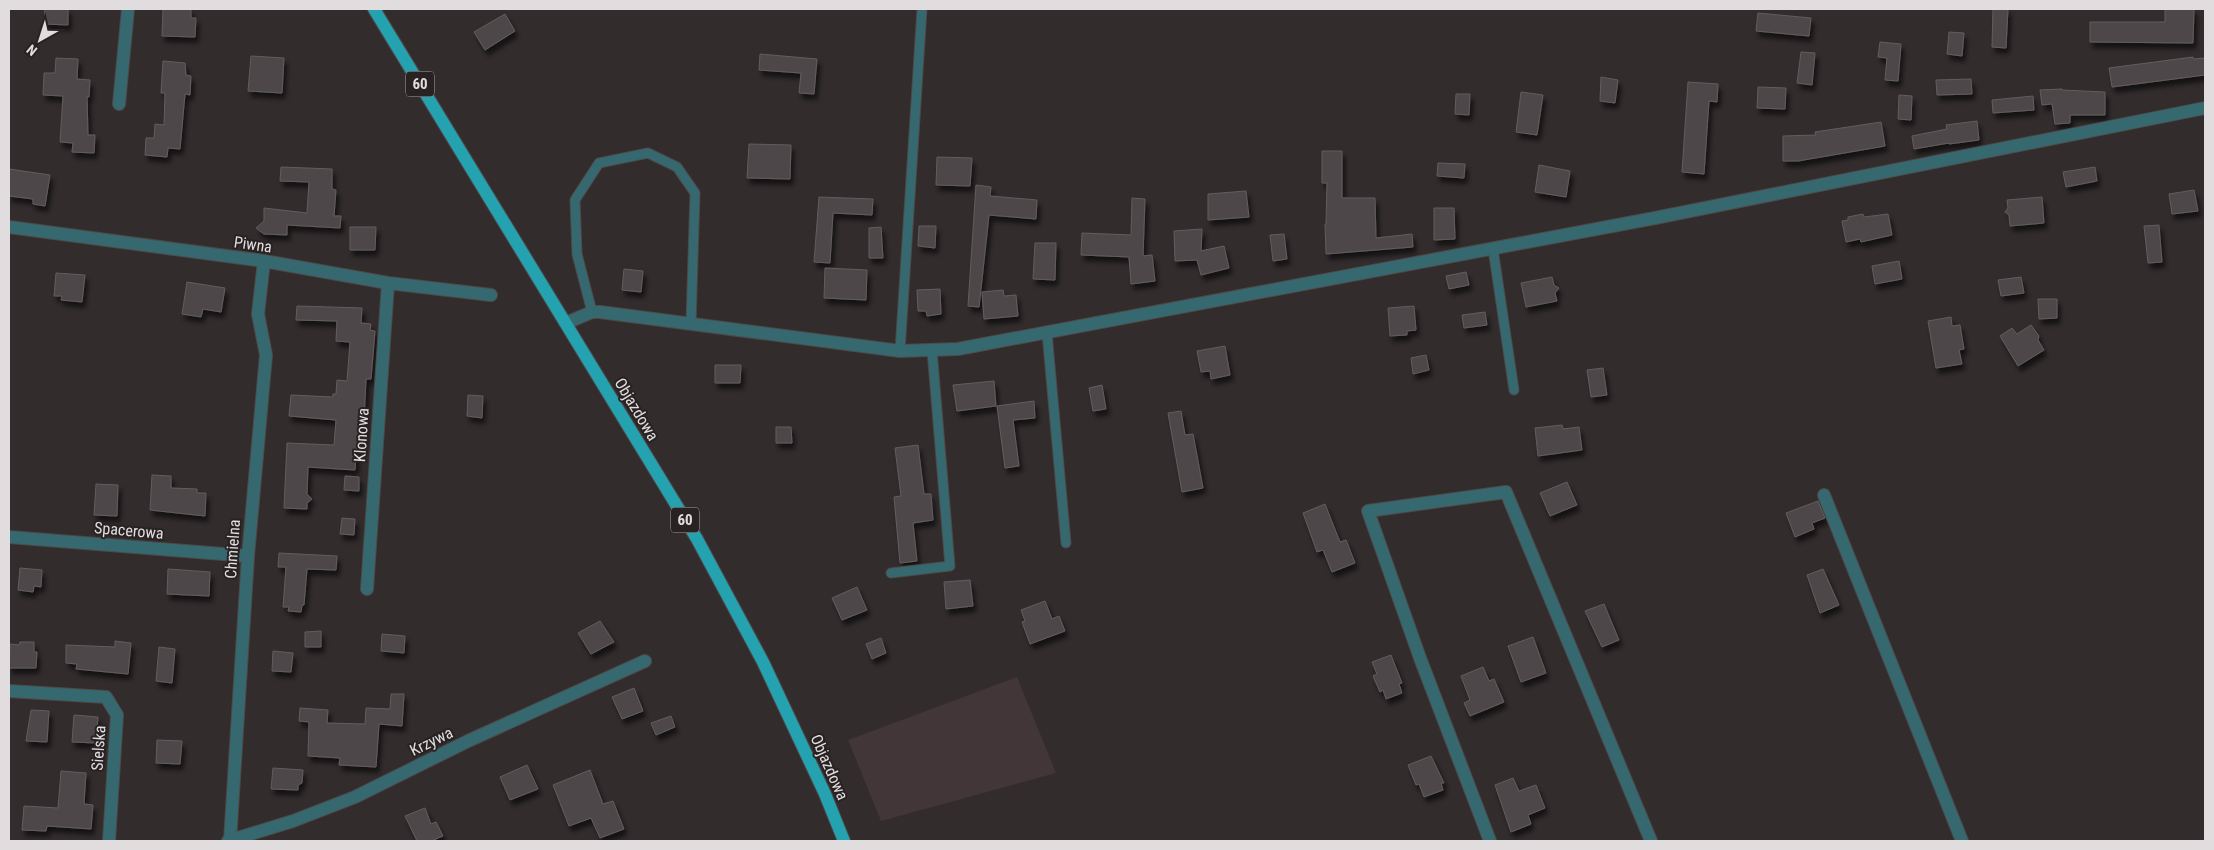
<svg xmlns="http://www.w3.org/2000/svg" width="2214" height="850" font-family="'Roboto Condensed',sans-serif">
  <defs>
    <filter id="shadow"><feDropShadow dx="3" dy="5.5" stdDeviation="2.5" flood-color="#0009"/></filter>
  </defs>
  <rect width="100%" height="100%" fill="#322c2d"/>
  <path fill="#423638" d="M1017 677 1056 773 881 821 848 740Z"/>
  <path fill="#4e4749" stroke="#635d5e" filter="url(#shadow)" d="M45 9H68V25L44 24Z
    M163 9H191V18H196L195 37 162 36Z
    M1993 9H2008L2006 48 1992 47Z
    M2165 9H2194L2193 43 2090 42V22H2165Z
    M1758 13 1811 18 1809 36 1756 31Z
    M505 14 515 31 485 50 474 32Z
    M1949 32 1964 33 1962 56 1947 54Z
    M1880 42 1901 44 1898 81 1885 80 1887 58 1878 57Z
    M1801 52 1815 53 1812 85 1797 83Z
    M760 54 817 59 814 94 799 93 801 73 759 70Z
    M251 56 284 58 282 93 248 91Z
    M2193 57V59L2205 58V75L2112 87 2109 68Z
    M56 58 78 59 77 79 90 80 89 97 87 96 88 135H95L94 153 72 152 73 143 60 142 63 96 43 95 44 73H55Z
    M163 61 185 63 186 75 191 76 190 95 185 94 180 149 168 148 167 157 145 155 146 138H154L155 124 164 125 165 93H161Z
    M1601 77 1618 80 1615 103 1600 101Z
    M1971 79 1972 94 1937 95 1936 80Z
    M1688 82 1718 84 1717 102 1709 101 1704 174 1682 172Z
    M1758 87 1786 88 1785 109 1757 108Z
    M2062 89V90L2105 92V115H2070V123L2055 124 2052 104 2042 105 2040 90Z
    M1521 92 1543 95 1537 135 1516 132Z
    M1456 94H1470L1469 115 1455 114Z
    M1899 95 1912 96 1911 120 1898 119Z
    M2033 96 2034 110 1993 113 1992 100Z
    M1977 121 1979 140 1949 144V143L1914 149 1912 136 1947 129 1946 125Z
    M1881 122 1885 146 1798 161H1783V136L1816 135 1815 132Z
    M749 144 791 145 790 179 747 178Z
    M1322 151H1342V198H1375L1376 238 1412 234 1413 247 1326 254 1325 224H1326L1327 183H1322Z
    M937 157 972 158 970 186 936 185Z
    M1438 163 1465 164 1464 178 1437 176Z
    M1539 165 1570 171 1566 197 1535 192Z
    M281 167 332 169V189L336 190 334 216H341L340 228 287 225V235L264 234 256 228 264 221V208L307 213 309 182 280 181Z
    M2095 167 2097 181 2066 187 2063 172Z
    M9 169 50 175 45 206 33 204V199L9 196Z
    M976 185 991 187 990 196 1037 200 1036 219 989 215 979 307 968 306Z
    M2194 190 2198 211 2172 214 2169 194Z
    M1246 191 1249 217 1208 220V194Z
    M819 197 873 199 872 215 833 213 830 263 814 262Z
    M2042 197 2044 223 2010 226 2009 215 2005 212 2008 208 2007 200Z
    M1132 198 1145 199 1143 256 1152 255 1155 281 1131 284 1129 257 1081 255 1082 233 1131 235Z
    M1434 208H1454L1455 239 1434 240Z
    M1863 214 1864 217 1888 214 1892 235 1861 242 1860 239 1846 242 1842 221 1848 220V217Z
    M2159 225 2162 262 2148 263 2144 226Z
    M919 226H936L935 248 918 246Z
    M350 227H376L375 250H350Z
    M881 227 883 258H869V228Z
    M1202 229 1201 251 1224 246 1229 268 1201 275 1197 260 1175 261 1174 231Z
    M1284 234 1287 259 1273 261 1270 235Z
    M1035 243H1056L1055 280 1033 279Z
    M1899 261 1902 279 1875 284 1872 266Z
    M825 268 867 270 866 300 824 298Z
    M624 269 643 271 641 292 622 290Z
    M1466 272 1469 285 1449 289 1446 276Z
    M56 273 85 275 82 302 61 300 62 296H54Z
    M1552 277 1554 285 1559 288 1555 293 1557 301 1526 307 1521 283Z
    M2021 277 2024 293 2001 296 1998 280Z
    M187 282 225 288 221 312 203 309 201 317 182 314Z
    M940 289 941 314 927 316 926 311H918L917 290Z
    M1003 290 1004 296 1016 295 1018 316 984 319 982 292Z
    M2038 299H2057V318L2039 319Z
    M297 306 362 308 361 323 371 324 370 330 375 331 371 379H366L363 441H357L355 470 308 467 307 494 312 499 307 503V509L284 508 287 443 334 445 336 420 289 416 291 395 333 397V394H336L337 380 347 381 350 342 336 341 337 321 296 320Z
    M1414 306 1416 330 1407 331V335L1390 336 1388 308Z
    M1485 312 1487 325 1464 328 1462 315Z
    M1951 317 1952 326 1960 325 1964 349 1959 350 1962 364 1936 368 1928 321Z
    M2031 325 2039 336 2038 340 2044 350 2018 366 2000 336 2012 328 2017 334Z
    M1225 346 1230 375 1211 379 1210 371 1201 372 1197 351Z
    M1426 355 1429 370 1413 374 1411 358Z
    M715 365H741L740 383H715Z
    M1603 368 1607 395 1591 397 1587 370Z
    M994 381 996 406 957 411 953 385Z
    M1102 385 1106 409 1093 411 1089 388Z
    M468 395 483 396 482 418 467 416Z
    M1034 401 1035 418 1013 420 1019 466 1005 468 997 406Z
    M1181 411 1185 435 1193 434 1203 488 1182 492 1168 413Z
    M1562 425 1563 429 1579 427 1582 450 1538 456 1535 428Z
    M776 427H791L792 443H776Z
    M918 445 924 494H931L933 520 913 523 917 561 900 563 894 497 901 496 895 448Z
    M152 475 171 476V488L197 489V493H206L205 516 150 510Z
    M345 476 359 477V491L344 490Z
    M1567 482 1577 505 1550 516 1540 493Z
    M96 484 118 485 117 516 94 515Z
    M1818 501 1825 518 1812 523 1814 529 1795 537 1786 513Z
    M1325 504 1340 542 1346 540 1355 563 1332 572 1323 550 1317 552 1303 513Z
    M342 518 355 519 354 535 340 534Z
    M279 553 337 556 336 570 307 569 304 605H302L301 612 288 611 289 607H283L286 567H278Z
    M20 568 42 570 41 587 34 586 33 592 18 590Z
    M168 569 210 572 209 596 167 594Z
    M1823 569 1839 605 1820 613 1807 575Z
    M970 580 973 606 946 609 944 582Z
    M857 587 867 610 842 620 832 598Z
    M1045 601 1052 619 1059 616 1065 631 1030 644 1022 622 1025 621 1021 610Z
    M1604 604 1619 640 1602 647 1585 611Z
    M600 621 614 642 591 654 578 633Z
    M321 631V647H305V632Z
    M382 634 405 636 404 653 381 651Z
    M1533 637 1546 673 1521 682 1508 646Z
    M881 638 886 653 872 659 866 644Z
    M115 641 131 643 128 674 76 669 77 664 66 663V645L115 647Z
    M20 642H34V652H37L36 668H9L10 644 19 645Z
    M159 647 175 649 172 683 156 681Z
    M273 651 293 653 291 672 272 671Z
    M1391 655 1402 683 1399 684 1402 693 1386 699 1383 690 1380 692 1373 676 1377 674 1372 662Z
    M1483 667 1489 681 1494 679 1504 702 1470 716 1464 703 1470 700 1461 676Z
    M634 688 643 711 622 719 612 697Z
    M391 694H404L402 726 379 724 376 767 339 765 340 758 308 756 309 722 299 721 300 708 328 710 327 723 365 724 366 708 390 709Z
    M31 710 49 711 47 742 26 741Z
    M74 715 98 717 96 743 72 742Z
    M671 716 675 727 656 735 651 723Z
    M157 740 182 741 180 764 156 763Z
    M1431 756 1444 783H1441L1443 790 1424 797 1419 784 1416 785 1408 765Z
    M527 765 538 789 510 800 500 777Z
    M273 768 303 770 302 783 298 785V790L271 789Z
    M590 770 603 804 613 801 624 829 600 838 591 818 569 826 553 785Z
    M61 771 86 773 84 804 93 805 91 829 47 826 46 831 22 830 24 806 58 808Z
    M1513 778 1519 791 1536 785 1545 808 1528 815 1531 824 1511 832 1495 785Z
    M425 808 431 824 436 822 443 836 431 841H417L405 816Z"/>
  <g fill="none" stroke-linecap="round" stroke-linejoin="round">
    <defs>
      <path id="service" d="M1493 249 1514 390
        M592 312 577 254 575 200 599 163 648 153 677 167 695 193 691 323
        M1047 333 1066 543
        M900 351 922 9
        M891 573 950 566 932 350"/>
      <path id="minor" d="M119 104 128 9
        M9 227 264 261 388 283 491 295
        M566 323 592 312H600L900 351 958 349 1655 218 2205 108
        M1824 495 1962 841
        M9 537 248 556
        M367 589 388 283
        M9 691 106 697 117 715 109 841
        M228 841 293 821 355 797 468 741 645 661
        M230 841 248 556 266 355 258 314 264 261
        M1490 841 1420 658 1368 511 1506 492 1651 841"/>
      <path id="primary" d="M374 9 697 539 763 662 825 794 844 841"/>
    </defs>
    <use href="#service" stroke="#4e4849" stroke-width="11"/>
    <use href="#minor" stroke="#4e4849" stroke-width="14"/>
    <use href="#primary" stroke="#4e4849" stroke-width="14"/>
    <use href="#service" stroke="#36696f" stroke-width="9"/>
    <use href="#minor" stroke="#36696f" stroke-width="12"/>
    <use href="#primary" stroke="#25a2af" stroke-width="12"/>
  </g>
  <g text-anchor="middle" stroke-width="4" stroke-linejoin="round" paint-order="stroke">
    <g fill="#282223" stroke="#aaa5a6" stroke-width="1">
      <rect x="406" y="71.5" width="28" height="25" rx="4"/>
      <rect x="671" y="507.5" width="28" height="25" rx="4"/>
    </g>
    <g font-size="15" font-weight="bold" fill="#e1ddde">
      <text x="420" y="89">60</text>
      <text x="685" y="525">60</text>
    </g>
    <g font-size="16" fill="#e1ddde" stroke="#282223">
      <text transform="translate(253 244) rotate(8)" y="6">Piwna</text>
      <text transform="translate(637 409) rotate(59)" y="6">Objazdowa</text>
      <text transform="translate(361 435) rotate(-86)" y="6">Klonowa</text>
      <text transform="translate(129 530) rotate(5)" y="6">Spacerowa</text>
      <text transform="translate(232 549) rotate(-86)" y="6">Chmielna</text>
      <text transform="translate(431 741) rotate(-26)" y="6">Krzywa</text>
      <text transform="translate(98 748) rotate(-86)" y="6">Sielska</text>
      <text transform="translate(830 767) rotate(66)" y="6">Objazdowa</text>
    </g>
  </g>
  <rect width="2214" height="850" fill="none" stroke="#e1ddde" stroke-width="20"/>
  <g transform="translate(40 40) rotate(219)" stroke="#282223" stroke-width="4" paint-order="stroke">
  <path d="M0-4L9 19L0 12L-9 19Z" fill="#e1ddde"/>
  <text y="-8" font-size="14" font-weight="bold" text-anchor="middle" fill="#e1ddde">N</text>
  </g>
</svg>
